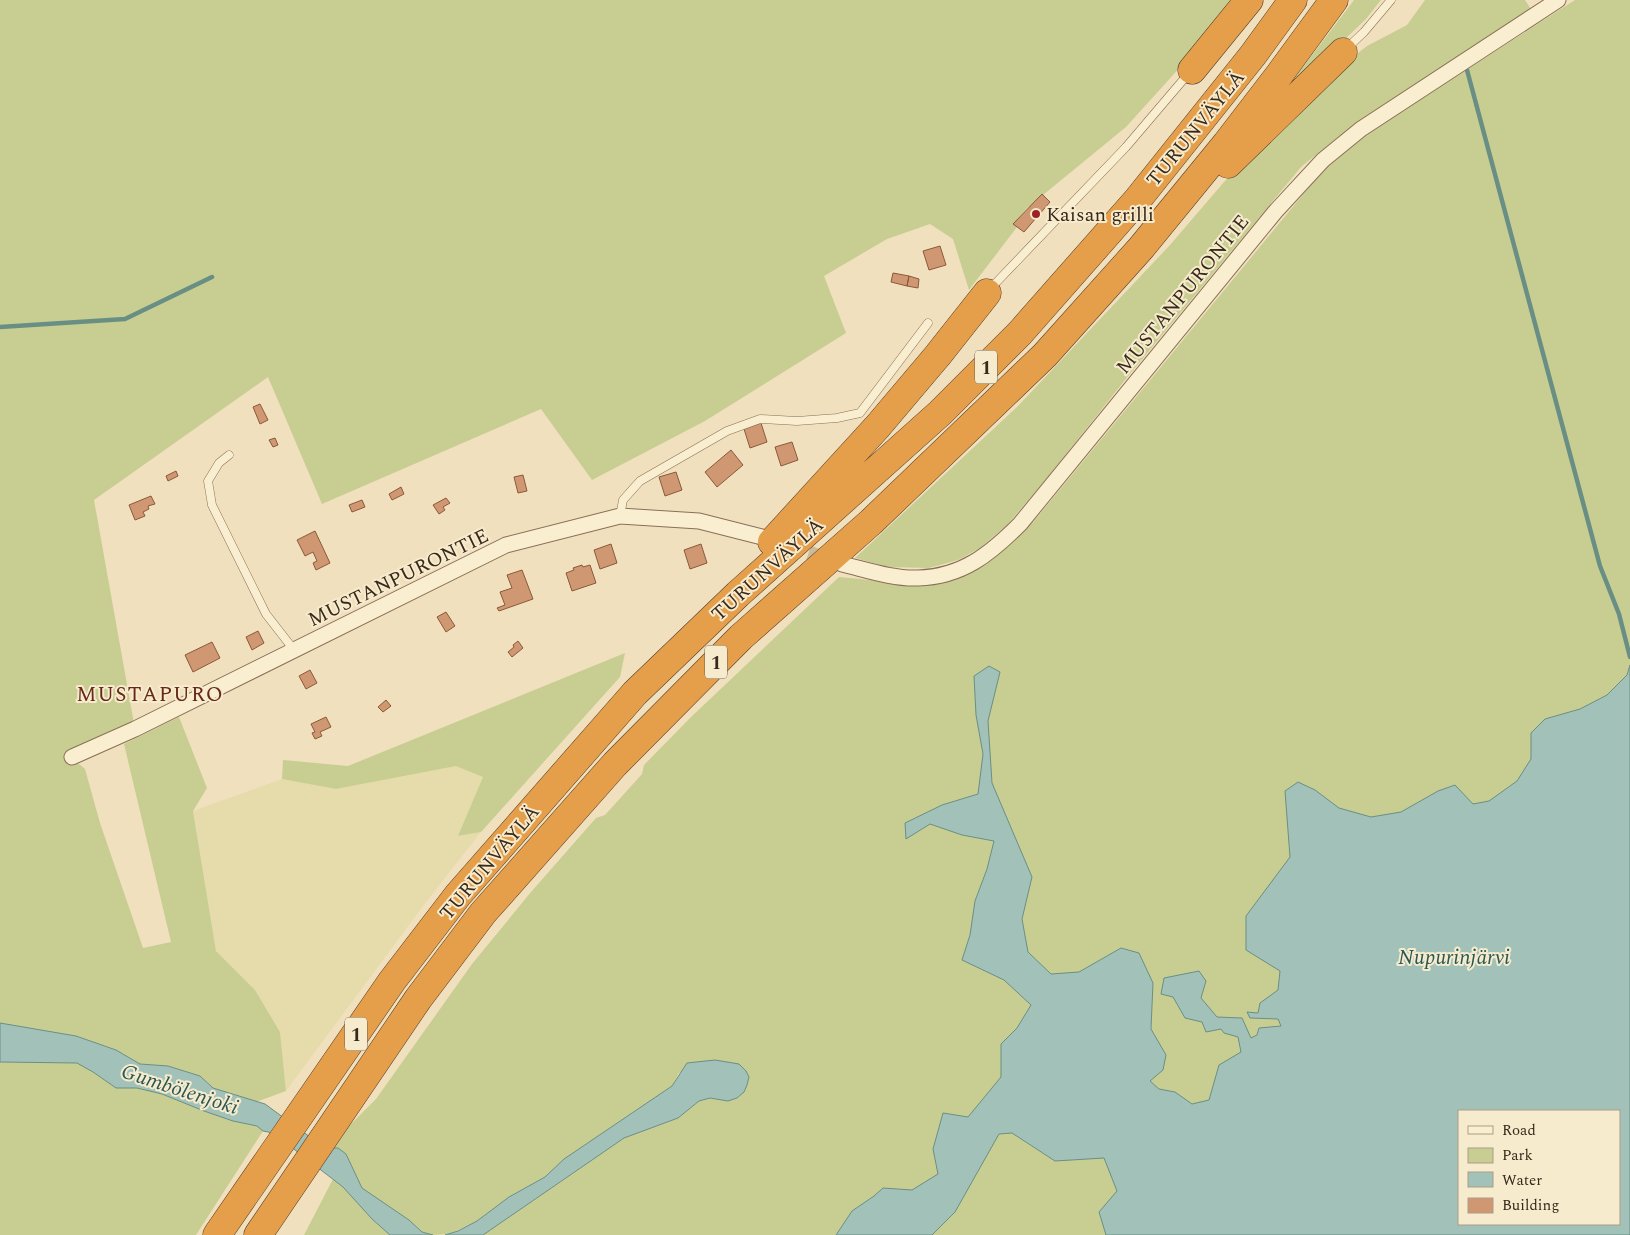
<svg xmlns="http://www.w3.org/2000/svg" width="1630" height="1235" font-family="Spectral,serif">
  <rect width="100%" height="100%" fill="#f0e0be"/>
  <path fill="#e6dcab" d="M458 765 484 776 459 836 481 832 423 906 286 1091 280 1032 255 990 216 951 193 811 282 779 336 789Z"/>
  <path fill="#c8ce92" d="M0 0H1241L1126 127 1043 195 1041 194 1030 208 1028 207 1014 223 1017 227 969 290 953 239 930 224 887 239 824 276 846 333 705 421 592 480 541 409 322 504 268 377 94 500 135 729 72 758 85 769 100 823 143 948 171 942 124 744 179 717 207 788 193 811 216 951 255 990 280 1032 286 1091 256 1102 213 1088 200 1076 168 1066 140 1064 116 1050 76 1036 0 1023Z
    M1354 0H1381L1366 19 1269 112Z
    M1425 0H1525L1531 9 1338 137 1301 167 1129 375 1043 483 1007 525 980 548 958 560 929 568 888 567 855 558 1018 406 1170 245 1224 182 1349 60 1367 46 1407 25Z
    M1575 0H1630V719L1335 942 1198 1235H483L624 1138 678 1118 699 1101 710 1098 728 1101 737 1098 744 1092 747 1085 739 1065 715 1060 679 1073 672 1086 564 1159 545 1177 509 1197 477 1221 450 1234 433 1235 422 1232 409 1220 362 1188 346 1154 338 1148H334L346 1129 376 1099 472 964 531 892 596 818 605 815 642 774 644 765 691 717 839 577 882 581 959 576 993 559 1034 521 1310 186 1333 161 1376 128Z
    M625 653 620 677 481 832 458 836 483 777 456 766 336 789 282 779 283 760 348 766Z
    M0 1062 77 1063 93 1072 116 1088H137L162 1094 233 1121 257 1126 263 1131 196 1235H0Z
    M333 1179 343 1187 372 1219 390 1235H304Z"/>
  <path fill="#a2c1b8" stroke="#698f85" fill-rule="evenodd" d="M1630 665V1235H1106L1099 1212 1117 1191 1104 1158 1055 1161 1012 1133 999 1134 955 1212 932 1235H836L852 1211 874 1196 883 1188 912 1190 938 1174 933 1149 943 1113 968 1117 1001 1077V1044L1017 1028 1031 1005 1004 980 962 960 970 935 975 901 987 869 994 841 962 835 930 824 906 839 905 823 942 805 978 794 983 754 976 715 974 676 989 666 1000 672 988 721 992 783 1032 877 1022 919 1028 952 1051 974 1079 972 1121 948 1139 953 1153 983 1151 1029 1166 1055 1163 1070 1150 1081 1159 1089 1175 1092 1192 1104 1209 1100 1219 1065 1241 1052 1238 1037 1224 1033 1221 1029 1206 1032 1202 1022 1185 1018 1173 997 1161 994 1164 978 1199 971 1206 981 1201 998 1217 1017 1242 1018 1251 1038 1257 1035 1259 1028 1281 1026 1278 1019 1250 1018 1247 1012 1258 1013 1260 1003 1278 990 1280 971 1246 950V916L1290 857 1285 791 1298 782 1315 790 1339 808 1371 817 1401 812 1438 791 1455 785 1473 804 1489 801 1517 781 1531 759V733L1545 719 1580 709 1607 695 1627 675ZM1459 1111H1619V1224H1459Z
    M0 1023 76 1036 116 1050 140 1064 168 1066 200 1076 213 1088 265 1104 325 1148H338L346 1154 362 1188 409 1220 422 1232 433 1235H390L372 1219 343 1187 273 1133 263 1131 257 1126 233 1121 204 1111 162 1094 137 1088H116L93 1072 77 1063 0 1062Z
    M715 1060 739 1064 746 1071 749 1077 747 1085 744 1092 737 1098 728 1101 710 1098 699 1101 678 1118 624 1138 483 1235H445L458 1231 477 1221 509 1197 545 1177 564 1159 672 1086 687 1063Z"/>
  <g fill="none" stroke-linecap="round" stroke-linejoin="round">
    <path stroke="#698f85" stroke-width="4.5" d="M1467 70 1600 566 1619 614 1630 657
      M0 327 125 319 212 277"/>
  </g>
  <path fill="#d09872" stroke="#8a593a" d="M1042 194 1050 202 1024 232 1013 224Z
    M940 246 946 265 929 270 923 251Z
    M893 273 909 276 907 286 891 282Z
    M909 276 919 279 918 288 907 286Z
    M260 404 268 420 260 424 253 407Z
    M761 423 767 442 750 448 744 429Z
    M275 438 278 445 273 447 269 440Z
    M792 442 798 460 781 466 775 447Z
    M731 450 743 465 717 487 705 472Z
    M176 471 178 476 168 481 166 476Z
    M676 472 682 490 665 496 659 477Z
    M523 475 527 491 518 493 514 477Z
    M401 487 404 494 392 500 389 494Z
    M151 496 155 504 148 506 149 509 143 512 145 516 135 520 129 505Z
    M446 498 450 503 443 507 445 510 439 514 433 505Z
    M362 500 365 507 352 512 349 505Z
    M315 531 330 563 316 570 313 563 317 561 313 552 305 556 297 540Z
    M611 544 617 563 600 569 594 550Z
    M701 544 707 563 690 569 684 550Z
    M582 565 583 567 590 565 596 583 572 591 566 573 574 570 573 568Z
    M522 570 533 599 499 611 497 608 505 605 500 592 512 588 507 575Z
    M446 612 455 626 446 632 437 617Z
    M258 631 264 643 252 650 246 637Z
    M518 641 523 648 512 657 508 652 514 647 513 645Z
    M212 642 220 658 193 672 185 655Z
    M310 670 317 683 306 689 299 676Z
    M386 700 391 706 383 712 378 707Z
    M326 717 331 727 320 732 322 736 315 739 312 733 315 732 311 724Z"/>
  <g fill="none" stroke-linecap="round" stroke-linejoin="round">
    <path stroke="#cbbb9d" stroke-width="15" stroke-dasharray="15 8" stroke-linecap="butt" d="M787 545 831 561"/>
    <defs>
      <path id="lane" d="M1346 49 1364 32 1391 0
        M990 289 1126 147 1189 73
        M229 455 219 463 208 481 212 505 266 614 294 650
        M620 516 623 500 640 481 727 431 760 419 797 421 837 418 860 413 928 323"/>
      <path id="street" d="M842 564C867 570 893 579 918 578 962 577 990 554 1020 524L1275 212 1323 160 1361 129 1558 0
        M72 757 135 729 506 545 620 516 699 521 762 537"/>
      <path id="highway" d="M1192 70 1249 0
        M1228 164 1343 52
        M772 542 878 426 938 355 987 293
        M217 1235 392 981 458 895 635 693 738 594 940 413 1020 333 1138 199 1253 55 1293 0
        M258 1235 418 999 483 913 615 764 741 637 871 522 1045 355 1141 248 1226 144 1279 75 1334 0"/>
    </defs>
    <use href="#lane" stroke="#897056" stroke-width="9"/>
    <use href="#street" stroke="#897056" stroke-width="17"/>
    <use href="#highway" stroke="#563e2b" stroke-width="29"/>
    <use href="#lane" stroke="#faeed1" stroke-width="8"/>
    <use href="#street" stroke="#faeed1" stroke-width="15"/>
    <use href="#highway" stroke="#e59e49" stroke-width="28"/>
  </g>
  <circle fill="#9b2325" stroke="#f7ebce" stroke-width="2" cx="1036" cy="214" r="5"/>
  <g text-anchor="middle" stroke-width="4" stroke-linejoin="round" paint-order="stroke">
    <g fill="#f7ebce" stroke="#716351" stroke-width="1">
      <rect x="975" y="350.5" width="22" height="33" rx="4"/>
      <rect x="705" y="645.5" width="22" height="33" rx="4"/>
      <rect x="345" y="1017.5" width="22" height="33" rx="4"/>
    </g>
    <g font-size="19" font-weight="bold" fill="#38291b">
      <text x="986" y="374">1</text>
      <text x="716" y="669">1</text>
      <text x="356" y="1041">1</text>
    </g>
    <g font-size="20" fill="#38291b" stroke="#f7ebce">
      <text transform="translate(1195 128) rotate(-51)" y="7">TURUNVÄYLÄ</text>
      <text transform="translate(1182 294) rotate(-51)" y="7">MUSTANPURONTIE</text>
      <text transform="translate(767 569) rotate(-42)" y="7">TURUNVÄYLÄ</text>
      <text transform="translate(398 577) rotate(-26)" y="7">MUSTANPURONTIE</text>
      <text transform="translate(489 862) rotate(-50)" y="7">TURUNVÄYLÄ</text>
    </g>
    <g font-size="20" fill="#38291b" stroke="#f7ebce" text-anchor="start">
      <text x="1046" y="221">Kaisan grilli</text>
    </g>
    <g font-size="21" letter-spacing="1" fill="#662818" stroke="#f7ebce">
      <text x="150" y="701">MUSTAPURO</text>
    </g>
    <g font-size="21" font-style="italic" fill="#2a5855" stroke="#f7ebce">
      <text x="1454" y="964">Nupurinjärvi</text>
      <text transform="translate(180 1089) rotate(18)" y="7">Gumbölenjoki</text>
    </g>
  </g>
  <rect x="1458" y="1110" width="162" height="115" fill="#f7ebce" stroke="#ab9d86"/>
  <rect x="1468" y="1126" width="25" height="8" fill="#faeed1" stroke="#ab9d86"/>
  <text x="1502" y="1135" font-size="15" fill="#38291b">Road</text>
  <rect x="1468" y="1148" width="25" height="15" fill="#c8ce92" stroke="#ab9d86"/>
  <text x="1502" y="1160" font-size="15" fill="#38291b">Park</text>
  <rect x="1468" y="1172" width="25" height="15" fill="#a2c1b8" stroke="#ab9d86"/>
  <text x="1502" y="1185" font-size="15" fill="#38291b">Water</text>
  <rect x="1468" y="1198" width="25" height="15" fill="#d09872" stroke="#ab9d86"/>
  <text x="1502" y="1210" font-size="15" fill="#38291b">Building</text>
</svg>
